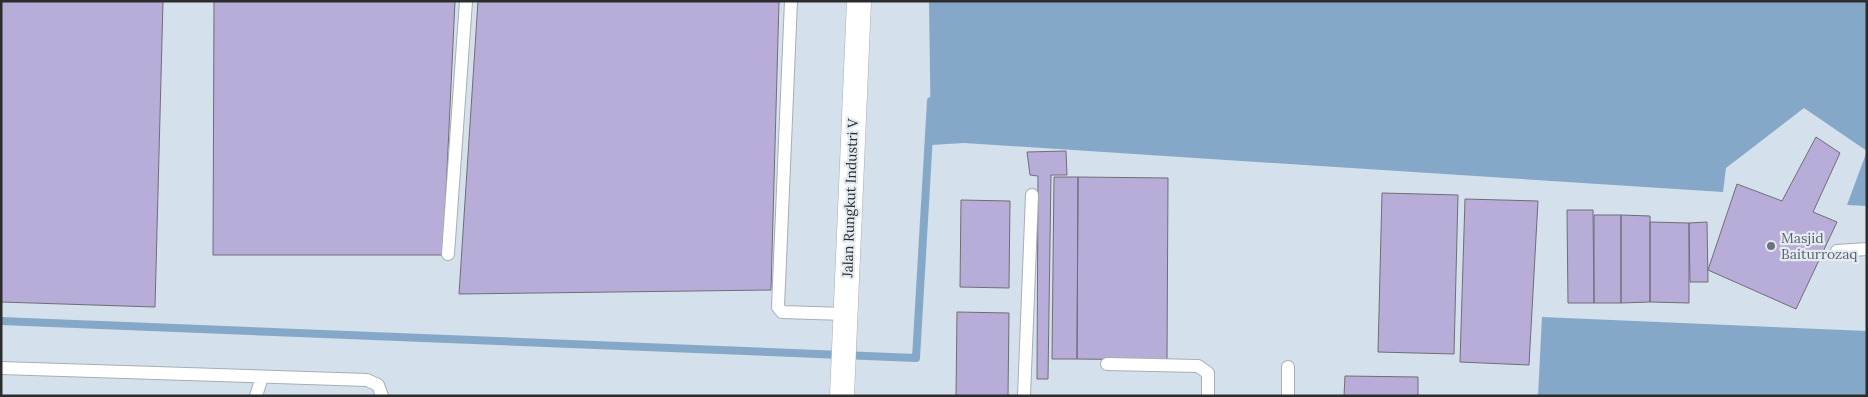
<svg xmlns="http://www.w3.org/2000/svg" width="1868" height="397" font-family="Lora,serif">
  <rect width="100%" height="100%" fill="#e4ebf1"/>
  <path fill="#d4e0eb" d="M1 1H1867V396H1Z"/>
  <path fill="#85a8c9" d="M929 1H1867V206L1847 205 1867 151 1804 108 1726 168 1723 192 964 143 931 145Z
    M1542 317 1867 331V396H1538Z"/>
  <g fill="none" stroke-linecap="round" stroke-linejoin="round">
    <path stroke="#85a8c9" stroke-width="8" d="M1 321 916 358 931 101"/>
  </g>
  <path fill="#b7add8" stroke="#6f6e74" d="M1 1H163L155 307 1 302Z
    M214 1H455L443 255H213Z
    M478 1H779L771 290 459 294Z
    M1816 137 1840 153 1813 212 1837 222 1796 309 1708 270 1737 184 1782 201Z
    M1066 151 1067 175H1051L1048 379H1037L1038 176 1030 175 1027 152Z
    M1054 177H1078L1077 359H1052Z
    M1078 177 1168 178 1167 360 1077 359Z
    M1382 193 1458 195 1454 354 1378 352Z
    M1465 199 1538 201 1529 365 1460 362Z
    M961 200 1010 201 1009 288 960 287Z
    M1567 210H1593L1594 303H1568Z
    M1594 215H1621V303H1594Z
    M1621 215 1650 216V302L1621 303Z
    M1650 222 1689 223V303L1650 302Z
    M1707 222 1708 282H1690L1689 223Z
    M957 312 1009 313 1008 396H956Z
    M1345 376 1418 377V396H1344Z"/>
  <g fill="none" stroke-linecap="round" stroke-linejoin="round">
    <defs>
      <path id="lane" d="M791 1 778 307 782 312 845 314
        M1837 251 1867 249
        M448 254 466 1
        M1107 364 1198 366 1208 373V396
        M1288 367V396
        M1 368 367 380 378 385 382 396
        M256 396 262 377
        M1024 396 1032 195"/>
      <path id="street" d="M842 396 859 1"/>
    </defs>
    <use href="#lane" stroke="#a8aeb3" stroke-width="14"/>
    <use href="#street" stroke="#a8aeb3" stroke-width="25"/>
    <use href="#lane" stroke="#fff" stroke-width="12"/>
    <use href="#street" stroke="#fff" stroke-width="24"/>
  </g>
  <circle fill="#6b7280" stroke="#e4ebf1" stroke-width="2" cx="1771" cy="246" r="5"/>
  <g text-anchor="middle" stroke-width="4.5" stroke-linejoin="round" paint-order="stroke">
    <g font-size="14" fill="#2a2c2e" stroke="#e4ebf1">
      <text transform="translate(850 198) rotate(-88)" y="5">Jalan Rungkut Industri V</text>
    </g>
    <g font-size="14" fill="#5b616d" stroke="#e4ebf1" text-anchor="start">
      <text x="1781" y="243">Masjid<tspan x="1781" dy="16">Baiturrozaq</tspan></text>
    </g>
  </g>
  <rect width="1868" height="397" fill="none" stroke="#2a2c2e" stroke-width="5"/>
</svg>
